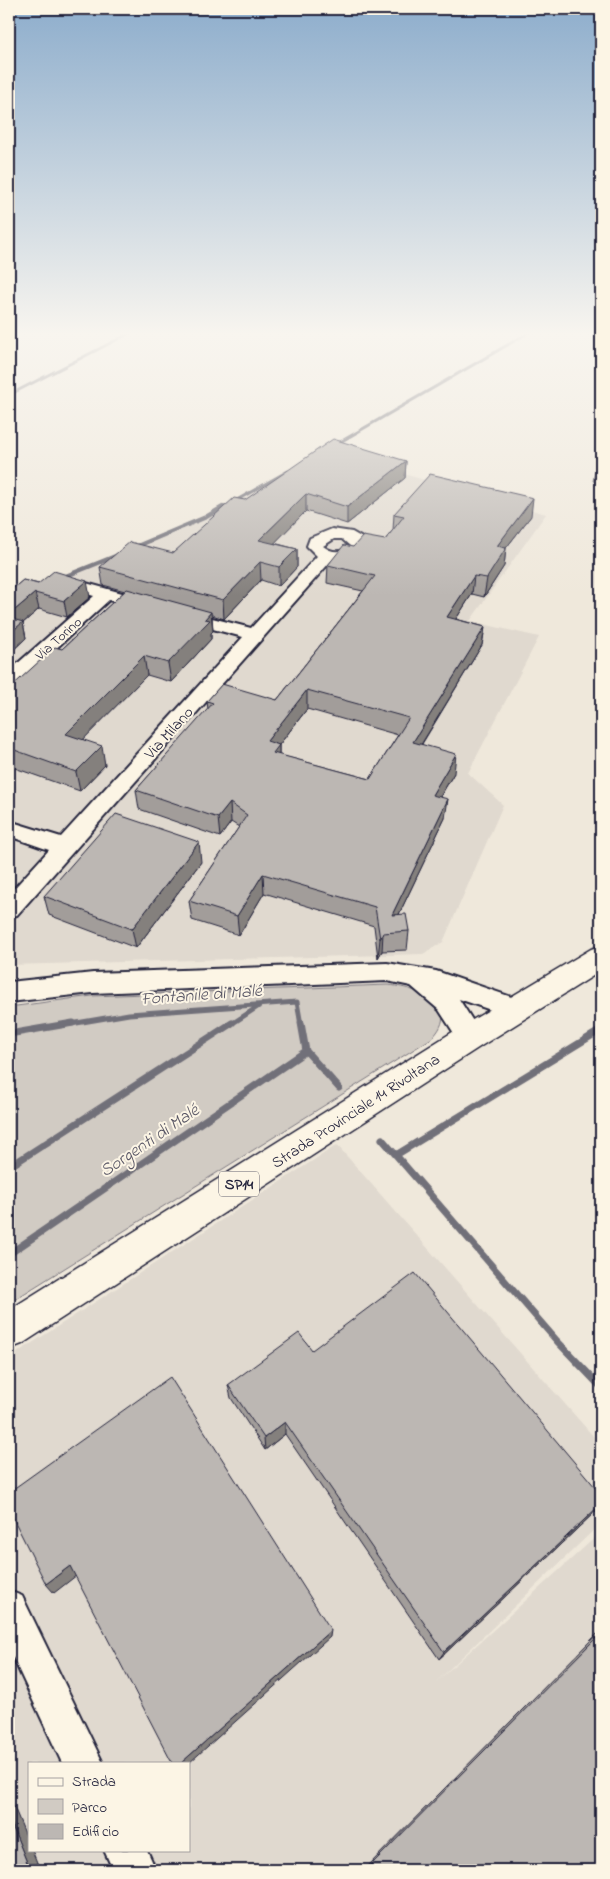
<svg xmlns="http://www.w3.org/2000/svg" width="610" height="1879" font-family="'Indie Flower',sans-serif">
  <rect width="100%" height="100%" fill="#efe8db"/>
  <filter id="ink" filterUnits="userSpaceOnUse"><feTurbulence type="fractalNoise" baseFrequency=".02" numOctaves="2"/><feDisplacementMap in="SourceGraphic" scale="10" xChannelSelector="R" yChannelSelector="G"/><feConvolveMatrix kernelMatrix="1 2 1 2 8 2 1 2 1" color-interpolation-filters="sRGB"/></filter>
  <g filter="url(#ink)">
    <path fill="#e0d9cf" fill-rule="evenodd" d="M325 452 546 514 470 621 539 637 468 773 503 805 443 942 423 954 9 965V601L208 518Z
      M337 1145 601 1445V1523L435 1683 601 1532V1870H9V1358ZM29 1763H189V1850H29Z"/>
    <path fill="#d1cbc3" stroke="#7a767f" d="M387 985C416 987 464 1005 432 1038L9 1303V1007L92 996Z"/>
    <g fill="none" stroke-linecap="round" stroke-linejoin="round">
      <path stroke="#716f79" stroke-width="3" d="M9 395 130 333
        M335 445 528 333
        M221 509 288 471"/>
      <path stroke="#716f79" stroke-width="4.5" d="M135 547 206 517 223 507
        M61 578 118 555"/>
      <path stroke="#716f79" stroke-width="5" d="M65 1025 129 1014 297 1002 301 1025
        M230 1025 259 1006"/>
      <path stroke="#716f79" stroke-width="7" d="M301 1023 306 1051 339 1088
        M9 1034 73 1023
        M382 1139 557 1341 601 1387
        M396 1155 601 1030
        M9 1167 232 1023
        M9 1254 306 1051"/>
      <defs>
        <path id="minor" d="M332 529 352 532 364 539 366 547 354 558 331 561 17 915 9 917V894L49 850 9 836V821L61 837 243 637 175 619 172 615 175 611 181 610 251 628 317 556 307 546 310 538ZM334 539H342L350 546C341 553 332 553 323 546Z
          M64 577 155 602 158 606 155 610 149 611 109 600 16 685 9 687V671L94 596 58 586 56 582 58 578Z
          M387 963 436 971 526 1002 530 1009 526 1016 517 1019 459 999 483 1037 479 1044 470 1047 461 1044 439 1010 411 986 387 981 93 993 9 1002V982L93 973Z
          M9 1591 22 1596 103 1763H62L9 1649Z
          M104 1850H147L156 1870H113Z"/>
        <path id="major" d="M601 946V971L481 1046 22 1344 9 1349V1310L459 1028 591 949Z"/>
      </defs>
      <use href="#minor" stroke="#22223b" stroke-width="4"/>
      <use href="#major" stroke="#22223b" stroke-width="3"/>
      <use href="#minor" fill="#fcf5e5" fill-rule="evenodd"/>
      <use href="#major" fill="#fcf5e5" fill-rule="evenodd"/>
    </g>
    <path fill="#a29d9a" stroke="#22223b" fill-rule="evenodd" d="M406 461 405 478 347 524 306 511 274 543 297 549V567L279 586 261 580 224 619 212 615 213 631 211 633V639L171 682 147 675 83 739 105 765 80 791 9 766V689L62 649 125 591 103 585 100 567 173 553 245 500Z
      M601 461V483L593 481 596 468Z
      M394 514 531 516 506 548 504 566 484 597 472 594 456 619 485 627 482 645 422 744 454 773 440 797 445 818 399 914 409 931 407 950 382 951 378 958 374 926 264 893 239 935 192 920 189 901 239 827 231 822 220 837 139 809 136 790 208 710 207 701 277 700 363 591 327 583 328 565 353 547 385 540 393 530ZM307 709 398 735 370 779 279 755V745Z
      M23 580 90 597 67 617 39 609 23 623 26 638 9 654V592Z
      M201 862 136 948 49 915 44 896Z
      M312 1350 601 1494V1505L597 1510 439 1659 285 1434 265 1450 231 1398 228 1385Z
      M601 1630V1870H364Z"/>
    <path fill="#84807d" stroke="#22223b" d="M406 461 405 478 347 524V507Z
      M306 494V511L260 558 259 540Z
      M533 498 531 516 506 548 504 566 484 597 487 578 497 546Z
      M297 549V567L279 586V567Z
      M260 562 261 580 224 619 223 600Z
      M474 576 472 594 445 636 447 617Z
      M87 581 90 597 67 617 64 601Z
      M35 593 39 609 23 623 26 638 9 654V615Z
      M211 612 213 631 211 633V639L171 682 168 663 205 619Z
      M485 627 482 645 411 761 413 742Z
      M144 656 147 675 70 753 66 734Z
      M307 690V709L279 745V764L273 772 267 741Z
      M102 746 105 765 80 791 76 772Z
      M456 754 454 773 430 814 432 795Z
      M448 799 445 818 390 933 392 915Z
      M230 803 231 822 220 837 218 818Z
      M199 842 201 862 136 948 132 929Z
      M263 874 264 893 239 935 237 916Z
      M383 933 382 951 378 958 380 939Z
      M285 1422V1434L265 1450 264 1438Z
      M601 1504V1505L597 1510 439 1659 444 1652Z
      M70 1566 77 1575 54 1593 46 1584Z
      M331 1630 330 1637 189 1763H181Z
      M9 1795 29 1843V1850H32L40 1870H30L9 1818Z"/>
    <path fill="#bcb7b3" stroke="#22223b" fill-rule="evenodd" d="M333 439 406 461 347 507 306 494 259 540 297 549 279 567 260 562 223 600 100 567 130 542 173 553 234 498 245 500Z
      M601 461V469L596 468Z
      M430 474 533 498 497 546 506 548 487 578 474 576 447 617 485 627 413 742 456 754 432 795 448 799 392 915 406 914 409 931 383 933 380 939 375 907 263 874 237 916 189 901 247 815 230 803 218 818 136 790 213 703 207 701 222 684 277 700 375 576 328 565 344 545 353 547 363 536 385 540 404 516 394 514ZM307 690 409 718 370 779 273 753 279 745 267 741Z
      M54 571 87 581 64 601 35 593 9 615V592L23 580 38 584Z
      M127 589 211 612 205 619 210 620 168 663 144 656 66 734 102 746 76 772 9 748V689L55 647 62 649Z
      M9 618 23 622 9 634Z
      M116 814 199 842 132 929 44 896Z
      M415 1273 601 1494V1504L444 1652 285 1422 264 1438 228 1385 299 1333 312 1350Z
      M170 1377 331 1630 181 1763H172L70 1566 46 1584 9 1510V1492Z
      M601 1633V1870H366Z
      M9 1818 30 1870H9Z"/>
  </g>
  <linearGradient id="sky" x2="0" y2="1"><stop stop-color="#8dadcc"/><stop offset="0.56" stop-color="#f8f5ef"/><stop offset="1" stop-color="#f8f5ef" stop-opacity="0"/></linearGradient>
  <rect width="610" height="596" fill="url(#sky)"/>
  <g text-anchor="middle" stroke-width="4" stroke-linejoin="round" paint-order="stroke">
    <g font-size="14" fill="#22223b" stroke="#fcf5e5">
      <text transform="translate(58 638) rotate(-42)" y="5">Via Torino</text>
    </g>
    <rect fill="#fcf5e5" stroke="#63616e" stroke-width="1" x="219" y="1171.5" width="40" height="25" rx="4"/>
    <g font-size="15" font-weight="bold" fill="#22223b">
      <text x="239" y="1189">SP14</text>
    </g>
    <g font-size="16" fill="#22223b" stroke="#fcf5e5">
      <text transform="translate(168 732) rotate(-48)" y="6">Via Milano</text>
      <text transform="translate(355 1110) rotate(-33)" y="6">Strada Provinciale 14 Rivoltana</text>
    </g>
    <g font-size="18" font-style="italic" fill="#575564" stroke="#fcf5e5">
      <text transform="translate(201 994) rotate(-4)" y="6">Fontanile di Malé</text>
      <text transform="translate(149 1140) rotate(-34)" y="6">Sorgenti di Malé</text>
    </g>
  </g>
  <rect width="610" height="1879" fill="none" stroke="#fcf5e5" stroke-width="30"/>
  <rect x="15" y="15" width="580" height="1849" fill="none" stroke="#22223b" stroke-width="2" filter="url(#ink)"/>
  <rect x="28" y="1762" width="162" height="90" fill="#fcf5e5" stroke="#a5a1a1"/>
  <rect x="38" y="1778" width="25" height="8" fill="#fcf5e5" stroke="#a5a1a1"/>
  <text x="72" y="1786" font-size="15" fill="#22223b">Strada</text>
  <rect x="38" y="1799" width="25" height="15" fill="#d1cbc3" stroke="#a5a1a1"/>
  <text x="72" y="1812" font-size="15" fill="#22223b">Parco</text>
  <rect x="38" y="1824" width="25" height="15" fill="#bcb7b3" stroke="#a5a1a1"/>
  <text x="72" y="1836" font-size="15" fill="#22223b">Edificio</text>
</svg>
